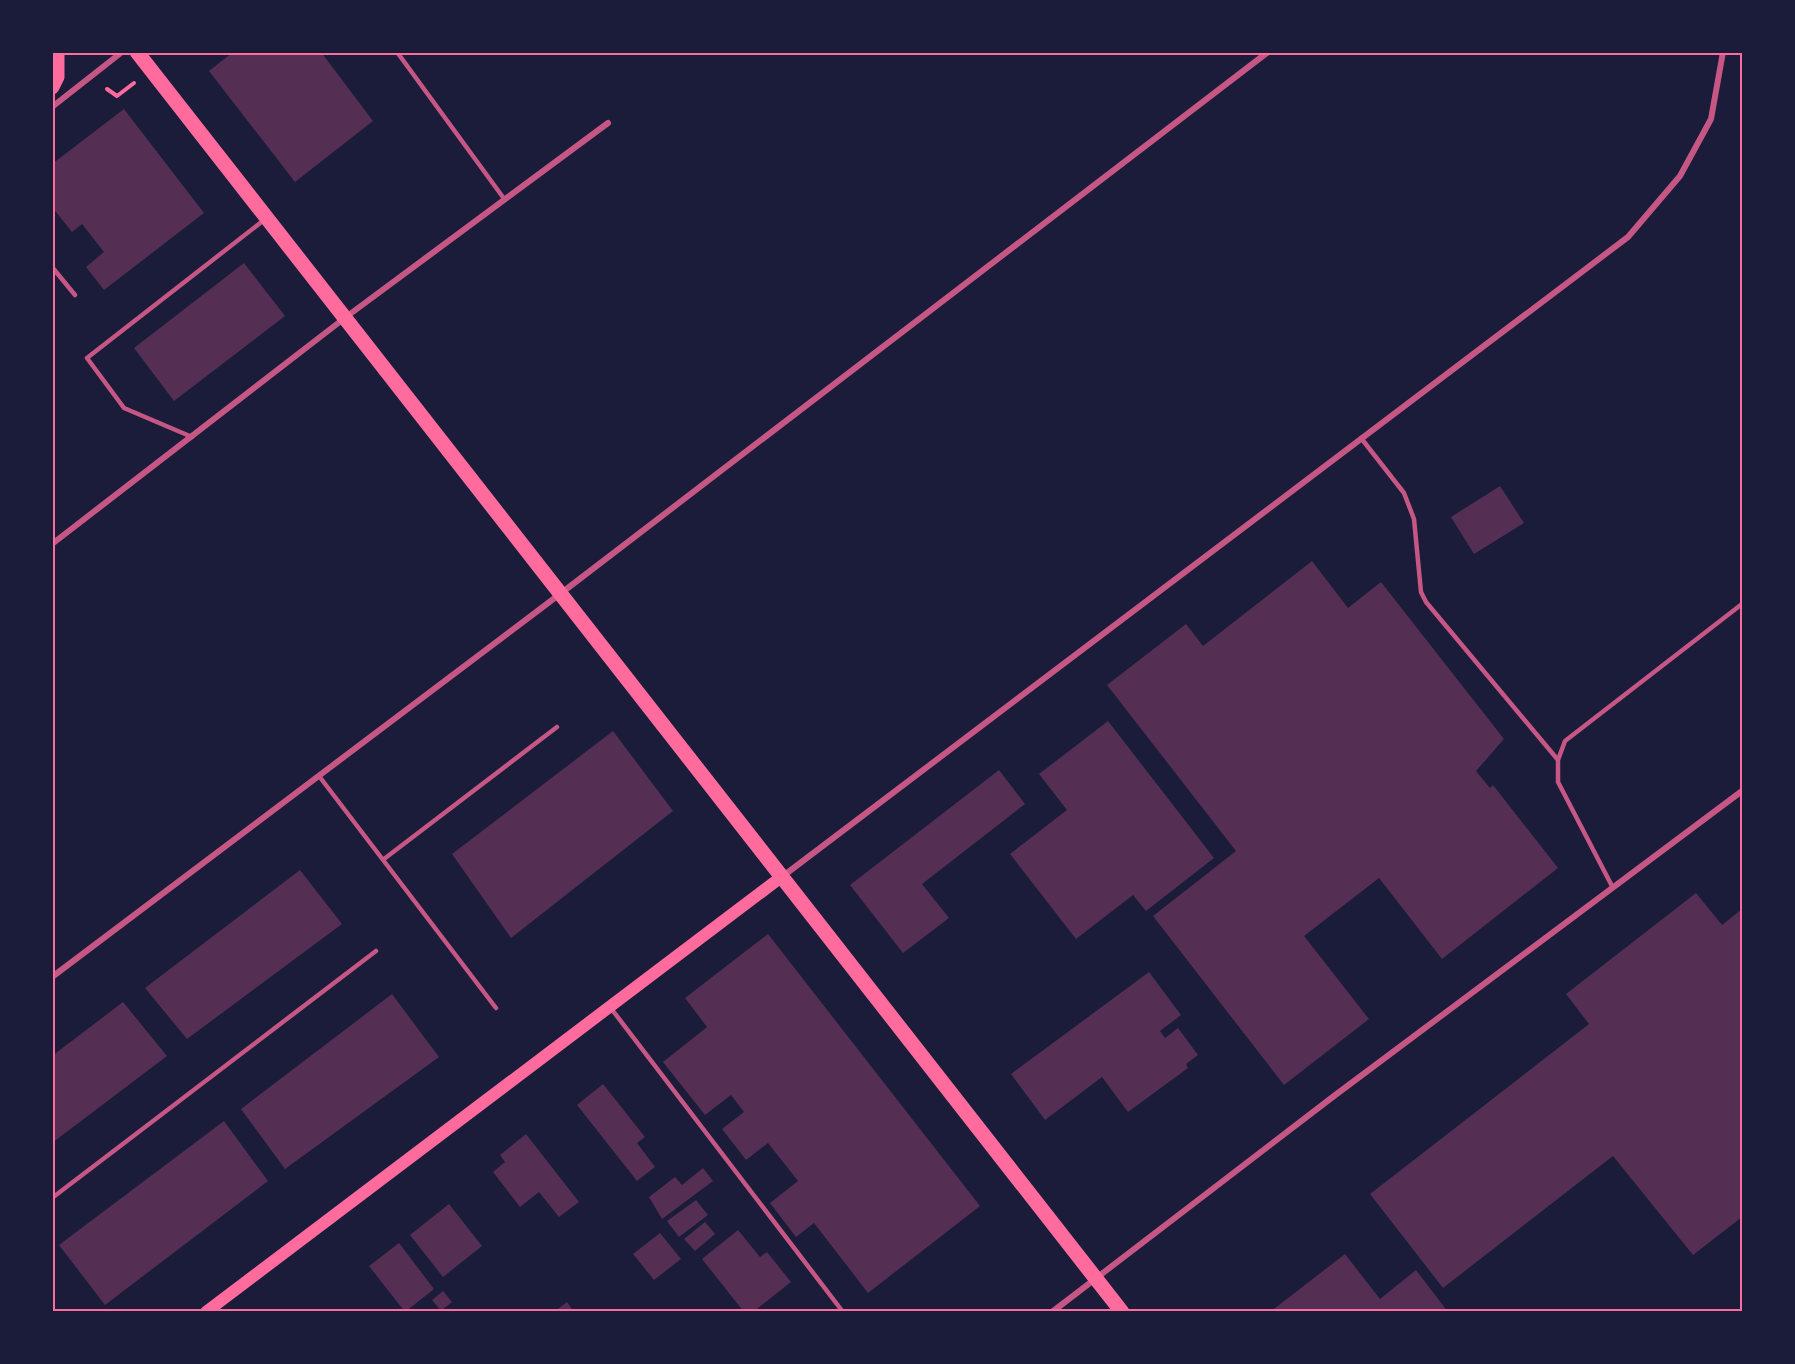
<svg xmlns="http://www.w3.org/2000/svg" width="1795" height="1364" font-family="Mulish,sans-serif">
  <rect width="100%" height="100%" fill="#1b1b3a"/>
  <path fill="#542f53" d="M233 52H321L373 121 295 182 209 71Z
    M124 109 204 213 104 290 86 267 104 252 82 224 72 232 52 207V164Z
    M244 263 285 316 174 401 134 348Z
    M1500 486 1524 523 1474 554 1451 517Z
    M1312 561 1348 608 1381 582 1504 739 1476 771 1490 788 1493 785 1558 868 1442 959 1379 878 1304 936 1369 1019 1284 1085 1153 916 1236 851 1107 685 1186 624 1203 646Z
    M1108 721 1214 858 1146 911 1133 895 1076 939 1010 854 1067 810 1039 774Z
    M613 731 673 811 511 938 452 854Z
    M999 770 1025 804 922 884 949 918 903 953 850 885Z
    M300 870 342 924 187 1039 145 988Z
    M1696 893 1722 925 1742 909V1217L1693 1255 1613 1156 1443 1288 1370 1194 1589 1024 1566 994Z
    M768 934 980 1206 868 1293 814 1223 796 1237 770 1203 798 1181 768 1143 746 1160 722 1129 744 1112 731 1095 705 1115 663 1062 707 1027 685 998Z
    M1149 972 1181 1015 1160 1031 1165 1038 1178 1028 1198 1055 1186 1064 1188 1068 1128 1112 1102 1077 1045 1120 1011 1074Z
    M392 994 439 1057 285 1169 241 1109Z
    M123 1002 167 1056 52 1143V1056Z
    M603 1084 645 1137 637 1143 655 1167 637 1181 577 1105Z
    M224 1121 268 1181 105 1305 59 1245Z
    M526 1134 579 1202 559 1217 539 1192 520 1207 493 1172 505 1162 500 1155Z
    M703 1168 713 1181 662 1219 649 1197 675 1177 682 1185Z
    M696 1200 708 1215 679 1237 667 1221Z
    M449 1204 482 1246 443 1277 410 1235Z
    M705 1222 715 1234 695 1251 684 1239Z
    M738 1230 760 1257 767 1252 791 1282 753 1312H744L702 1259Z
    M660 1233 681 1259 654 1280 633 1254Z
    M399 1243 434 1289 405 1312 369 1266Z
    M1345 1254 1380 1299 1416 1270 1448 1312H1270Z
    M443 1291 452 1302 441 1311 432 1300Z
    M567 1302 574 1312H554Z"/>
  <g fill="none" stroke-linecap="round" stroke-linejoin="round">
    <path stroke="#ff6b9d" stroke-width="4" d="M107 89 117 96 134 83"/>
    <path stroke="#c65784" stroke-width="4.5" d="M397 52 505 200
      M52 267 75 295
      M192 437 124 408 87 358 264 220
      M1361 438 1404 493 1414 519 1421 592 1426 602 1558 760
      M319 776 496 1008
      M384 859 557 727
      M1613 888 1558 782V760L1565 741 1742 604
      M610 1007 843 1312
      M52 1198 376 951"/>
    <path stroke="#c65784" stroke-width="6" d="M52 107 122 52
      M52 544 346 317 608 123
      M783 876 1628 237 1680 176 1711 119 1723 52
      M52 977 560 594 1268 52
      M1052 1312 1334 1096 1742 791"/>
    <path stroke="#ff6b9d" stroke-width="12" d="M206 1312 780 878"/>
    <path stroke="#ff6b9d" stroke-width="15" d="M137 52 1122 1312
      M52 87 57 77V52"/>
  </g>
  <rect width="1795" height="1364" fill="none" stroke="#1b1b3a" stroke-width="108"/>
  <rect x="54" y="54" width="1687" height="1256" fill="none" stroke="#ff6b9d" stroke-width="2"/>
</svg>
